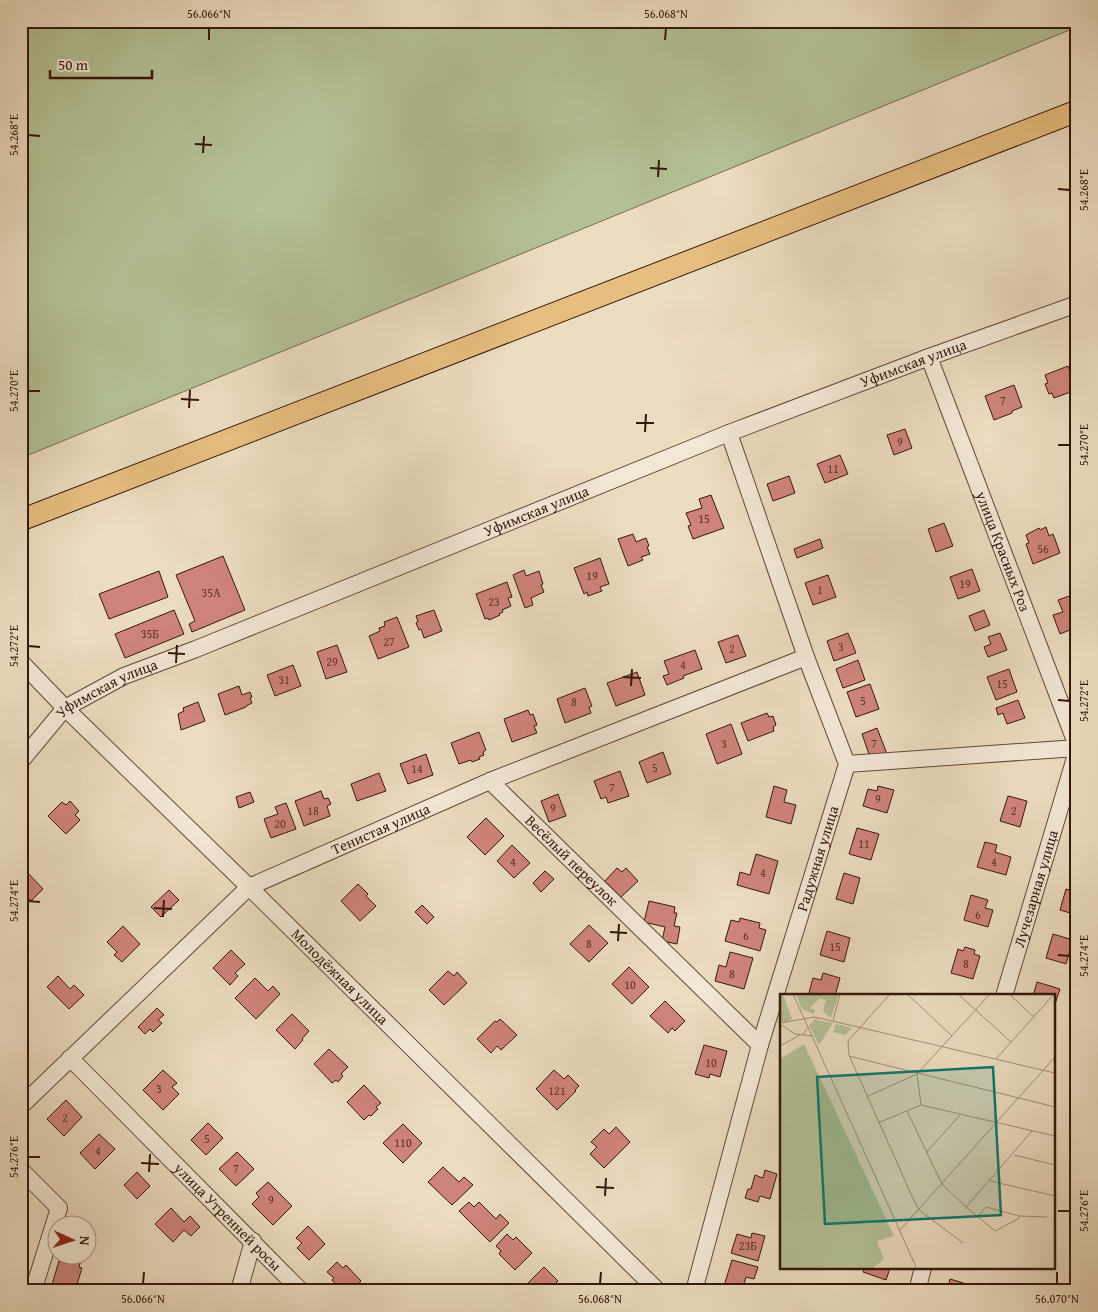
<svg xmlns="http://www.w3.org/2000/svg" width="1098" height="1312" font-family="'Gentium Book Plus',serif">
  <rect width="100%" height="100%" fill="#ecdcc0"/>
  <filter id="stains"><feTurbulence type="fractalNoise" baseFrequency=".004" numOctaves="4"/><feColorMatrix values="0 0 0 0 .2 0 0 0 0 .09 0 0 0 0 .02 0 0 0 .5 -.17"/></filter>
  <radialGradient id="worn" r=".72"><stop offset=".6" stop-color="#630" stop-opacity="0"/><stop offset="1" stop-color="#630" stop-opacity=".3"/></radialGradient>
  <path fill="#b4c195" stroke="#746c50" d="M21 21H1077V27L21 458Z"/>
  <path fill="#cf847b" stroke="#35170b" d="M1068 366 1076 390 1054 398 1052 393 1049 394 1045 384 1048 383 1045 375Z
    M1014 385 1022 407 1012 411V413L994 420 985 396Z
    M905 429 912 448 894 455 887 435Z
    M840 455 848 474 825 483 817 464Z
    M789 476 795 493 773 501 767 484Z
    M711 495 724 528 693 539 688 526 691 525 686 513 702 508 699 499Z
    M944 523 953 546 936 552 928 529Z
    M1046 527 1049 536 1053 534 1060 553 1033 564 1026 544 1029 543 1026 535 1039 528 1040 530Z
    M633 534 636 542 646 538 649 546 647 547 650 554 641 557 643 560 628 566 618 539Z
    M820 539 823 548 797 558 794 549Z
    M223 556 245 610 192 632 189 624 195 621 176 575Z
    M600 558 609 584 600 587 602 591 588 596 587 592 584 594 574 568Z
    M972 569 980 591 958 599 950 577Z
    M524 570 526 576 539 571 543 584 541 585 544 592 531 598 533 605 525 608 513 575Z
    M159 571 168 597 109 619 99 594Z
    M828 575 836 597 813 605 805 583Z
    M507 582 512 597 508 598 511 606 502 610 503 612 499 614 500 615 489 620 488 618 485 619 476 594Z
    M1075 594 1077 597V627L1060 634 1053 615 1063 612 1058 600Z
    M174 610 184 634 125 658 115 634Z
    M434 610 442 631 424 638 421 629 419 630 416 623 418 622 416 616Z
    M984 610 990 625 975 631 969 616Z
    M397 617 409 647 378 659 369 636 380 631 379 628 385 626 384 622Z
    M848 633 856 653 834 661 827 641Z
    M1000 633 1007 650 988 657 984 647 991 644 988 637Z
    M738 635 746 656 726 663 718 642Z
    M337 645 347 672 326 679 317 652Z
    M695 650 702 669 683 676 684 678 667 685 663 676 669 674 664 661Z
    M858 660 865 680 843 688 836 669Z
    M293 665 301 686 275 696 267 675Z
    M1009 669 1017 692 996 700 987 677Z
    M637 672 645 695 616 706 607 683Z
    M870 684 879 709 856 717 847 692Z
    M239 686 242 695 250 692 252 697 250 698 252 703 246 706V707L225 715 218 694Z
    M585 688 592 706 589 707 591 713 565 723 557 699Z
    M1018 700 1025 718 1007 724 1003 713 998 715 996 708Z
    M198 702 205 721 181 730 178 714 184 711 183 708Z
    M528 710 530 715 533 714 537 725 534 726 537 733 512 742 504 719Z
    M767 713 769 717 773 716 776 725 773 727 774 731 748 741 741 723Z
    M731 724 742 754 717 764 706 734Z
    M877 728 887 754 871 760 862 734Z
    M479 732 486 750 483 752 484 755 479 757 480 759 472 762 471 760 459 764 451 743Z
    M663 752 671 774 647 783 639 762Z
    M426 754 433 775 408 784 400 764Z
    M620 771 629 796 608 803 606 797 601 799 594 781Z
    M379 773 386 791 357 801 351 784Z
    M774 786 787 790 784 802 796 805 791 824 766 817Z
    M878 786 894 790 887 813 863 806 868 789 877 791Z
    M321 791 324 799 328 798 331 804 327 806 330 816 304 826 295 801Z
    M250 792 254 802 239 808 236 797Z
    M558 794 566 816 549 822 541 801Z
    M1008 796 1027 801 1020 827 1000 821Z
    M70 801 79 811 75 815 80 820 66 834 48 816 62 802 66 805Z
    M286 803 296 829 271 838 264 819 278 814 275 807Z
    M486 818 504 836 485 855 467 837Z
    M857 828 879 834 871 860 849 854Z
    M985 842 997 845 995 852 1011 857 1006 875 977 867Z
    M512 845 530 863 514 878 497 861Z
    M756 854 778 861 769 894 737 885 740 872 750 875Z
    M617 868 622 872 626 868 638 881 621 897 605 881Z
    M26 871 43 889 31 901 21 890V876Z
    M545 871 554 879 541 892 533 883Z
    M844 873 860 878 853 904 836 899Z
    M358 884 368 894 366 896 376 906 360 921 341 901Z
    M1070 887 1077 888V915L1060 910 1066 889 1069 890Z
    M169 890 179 900 161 917 151 907Z
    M971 895 988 900 985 908 993 910 988 927 964 920Z
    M649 901 675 907 674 913H677L674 926 680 927 677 944 662 941 665 927 644 922Z
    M422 905 434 917 427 924 415 912Z
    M740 918 760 923 759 928 766 930 760 951 725 941 731 920 739 922Z
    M589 925 608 943 589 962 570 944Z
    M123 926 140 944 122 962 114 955 117 952 107 942Z
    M827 931 850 938 844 962 820 955Z
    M1053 934 1073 940 1066 964 1046 958Z
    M965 947 975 950 974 954 980 956 973 979 951 973 958 949 963 951Z
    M231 950 245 964 235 973 238 976 230 985 213 968Z
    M730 952 753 958 744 989 715 981 719 965 726 967Z
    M629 967 649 987 632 1004 612 984Z
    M448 971 454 976 457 972 467 983 444 1005 429 990Z
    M823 973 840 978 835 996H808L813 978 821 980Z
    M58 976 70 989 74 985 84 995 69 1009 47 987Z
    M255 978 268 991 273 986 280 994 256 1019 235 998Z
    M1037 982 1060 989 1054 1007V996H1033Z
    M665 1001 685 1021 675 1031 672 1028 668 1033 650 1016Z
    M157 1008 164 1015 158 1020 162 1023 153 1032 150 1029 145 1034 138 1027Z
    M292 1014 309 1031 302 1039 303 1040 295 1049 276 1030Z
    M500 1019 517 1035 501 1050 497 1046 491 1053 477 1039 495 1021 497 1022Z
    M704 1045 727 1051 720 1077 710 1074 709 1078 695 1074Z
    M329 1049 348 1067 341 1074 343 1076 338 1082 336 1080 332 1083 314 1064Z
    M163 1070 177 1083 172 1087 179 1094 163 1110 143 1090Z
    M554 1070 564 1079 568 1075 579 1086 575 1090 576 1091 557 1110 536 1089Z
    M364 1085 381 1103 376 1107 378 1109 371 1116 369 1115 364 1120 347 1102Z
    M66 1100 82 1117 64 1136 47 1119Z
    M208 1123 223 1138 206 1155 191 1140Z
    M403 1124 422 1143 403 1163 383 1143Z
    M616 1127 630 1142 604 1168 590 1154 597 1147 591 1142 604 1129 609 1134Z
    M99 1134 115 1149 95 1169 80 1153Z
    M237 1152 254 1169 236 1186 219 1169Z
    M443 1167 459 1182 464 1177 473 1185 452 1205 428 1182Z
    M765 1170 777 1174 770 1199 760 1196 758 1202 745 1198 748 1189H751L755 1175 763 1178Z
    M137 1172 150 1186 137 1199 124 1185Z
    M268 1182 292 1206 273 1225 252 1204 259 1197 256 1193Z
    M469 1202 474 1207 479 1202 496 1219 500 1214 509 1223 490 1242 459 1211Z
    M171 1208 184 1222 190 1216 200 1227 191 1236 184 1230 173 1242 155 1224Z
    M308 1226 325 1244 309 1260 297 1248 302 1243 296 1238Z
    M752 1233 765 1236 758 1261 731 1253 737 1234 751 1238Z
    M507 1234 513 1240 516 1237 532 1253 515 1270 499 1254 501 1251 496 1246Z
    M67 1256 81 1260 79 1267 82 1268 75 1291H59L51 1288 59 1261 65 1263Z
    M732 1260 758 1267 754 1279 746 1277 742 1291H727L723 1289Z
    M337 1262 343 1268 346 1265 361 1281 351 1291H342L332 1280 334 1278 327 1272Z
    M544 1267 558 1281 548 1291H520Z
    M865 1268H890L886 1280 863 1272Z
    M950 1279 973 1286 971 1291H947Z"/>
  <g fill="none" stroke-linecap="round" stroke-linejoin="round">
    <defs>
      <g id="minor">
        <path id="s1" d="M929 357 1077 746"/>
        <path id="s2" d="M21 662 65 708 249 887 658 1291"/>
        <path id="s3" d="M21 761 65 708 124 676 196 649 729 433 929 357 1077 304"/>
        <path d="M847 764 1077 748"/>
        <path id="s4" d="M490 781 760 1045"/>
        <path id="s5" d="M1004 996 1077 751"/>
        <path id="s6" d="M70 1058 301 1291"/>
        <path id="s7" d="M21 1106 249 887 490 781 806 657"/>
        <path d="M21 1170 59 1208 33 1291"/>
        <path d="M239 1291 253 1241"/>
        <path id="s8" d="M694 1291 760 1045 847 764 806 657 729 433"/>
        <path d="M917 1291 923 1268"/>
      </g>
      <path id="major" d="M21 520 1077 111"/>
    </defs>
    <use href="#minor" stroke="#634838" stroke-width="18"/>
    <use href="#major" stroke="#35170b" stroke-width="23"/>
    <use href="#minor" stroke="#f3e8d6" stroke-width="16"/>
    <use href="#major" stroke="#e6be80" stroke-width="21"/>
  </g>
  <path fill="none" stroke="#35170b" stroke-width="2" d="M209 40V28M665 40 666 28M28 135 40 136M195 144 212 145M203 153 204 136M650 168 667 169M658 177 659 160M1058 189 1070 190M28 391H40M181 399 199 400M189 408 190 390M636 423H654M645 432 646 414M1058 445H1070M28 646 40 647M168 653 185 654M176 663 177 645M623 677 641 678M631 686 632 669M1058 700 1070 701M28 901 40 902M154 908 172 909M163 917 164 900M610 932 627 933M618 941 619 924M1058 955 1070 956M28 1157H40M141 1163 159 1164M149 1172 150 1154M596 1187 614 1188M605 1196 606 1178M1058 1211H1070M143 1284 144 1272M600 1284 601 1272M1057 1284V1272"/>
  <g text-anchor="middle" stroke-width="4.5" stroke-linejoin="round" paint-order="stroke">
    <g font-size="12" fill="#5c3227">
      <text x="1003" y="405">7</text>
      <text x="900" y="446">9</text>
      <text x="833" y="473">11</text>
      <text x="704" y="523">15</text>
      <text x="1043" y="553">56</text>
      <text x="592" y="580">19</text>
      <text x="965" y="588">19</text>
      <text x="820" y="594">1</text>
      <text x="211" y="597">35А</text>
      <text x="494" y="606">23</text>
      <text x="150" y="638">35Б</text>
      <text x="389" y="646">27</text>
      <text x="841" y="651">3</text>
      <text x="732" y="653">2</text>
      <text x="332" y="666">29</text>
      <text x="683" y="669">4</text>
      <text x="284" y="684">31</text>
      <text x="1002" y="688">15</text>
      <text x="863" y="705">5</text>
      <text x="574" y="706">8</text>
      <text x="724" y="748">3</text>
      <text x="874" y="748">7</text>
      <text x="655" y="772">5</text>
      <text x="417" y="773">14</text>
      <text x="612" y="792">7</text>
      <text x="878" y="803">9</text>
      <text x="553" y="812">9</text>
      <text x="313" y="815">18</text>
      <text x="1014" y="815">2</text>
      <text x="280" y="828">20</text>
      <text x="864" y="848">11</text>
      <text x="513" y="866">4</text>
      <text x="994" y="866">4</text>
      <text x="763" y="877">4</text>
      <text x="978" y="919">6</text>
      <text x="746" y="940">6</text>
      <text x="589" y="948">8</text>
      <text x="835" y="951">15</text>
      <text x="966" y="968">8</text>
      <text x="732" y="978">8</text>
      <text x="630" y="989">10</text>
      <text x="711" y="1067">10</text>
      <text x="159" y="1093">3</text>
      <text x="557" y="1095">121</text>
      <text x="65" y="1122">2</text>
      <text x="207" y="1143">5</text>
      <text x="403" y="1147">110</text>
      <text x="98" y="1155">4</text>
      <text x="236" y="1173">7</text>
      <text x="271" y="1204">9</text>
      <text x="748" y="1250">23Б</text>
    </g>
    <g font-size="15" fill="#35170b" stroke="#f3e8d6">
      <text dy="5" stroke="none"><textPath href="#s3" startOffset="985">Уфимская улица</textPath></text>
      <text dy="5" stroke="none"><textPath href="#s3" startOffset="580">Уфимская улица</textPath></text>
      <text dy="5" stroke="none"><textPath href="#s1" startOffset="208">улица Красных Роз</textPath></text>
      <text dy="5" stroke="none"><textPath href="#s3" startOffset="115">Уфимская улица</textPath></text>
      <text dy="5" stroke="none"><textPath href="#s7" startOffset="460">Тенистая улица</textPath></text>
      <text dy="5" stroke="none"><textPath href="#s8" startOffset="450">Радужная улица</textPath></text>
      <text dy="5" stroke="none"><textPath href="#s4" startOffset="114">Весёлый переулок</textPath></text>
      <text dy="5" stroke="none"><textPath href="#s5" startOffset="112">Лучезарная улица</textPath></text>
      <text dy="5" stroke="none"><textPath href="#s2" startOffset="448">Молодёжная улица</textPath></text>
      <text dy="5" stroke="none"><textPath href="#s6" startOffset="224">улица Утренней росы</textPath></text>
    </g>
  </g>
  <g transform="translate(780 994)">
    <rect width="275" height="275" fill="#ecdcc0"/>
    <path d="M0 0H3L12 25 5 29 0 26ZM16 0H31L27 4 32 0H59L51 24 43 17 46 6 40 4 30 14 35 16 34 20 22 15ZM37 26 53 29 39 51 30 33ZM56 30 72 34 65 41 53 38ZM24 50 114 242 97 247 104 265 92 275H0V65Z" fill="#b4c195"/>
    <path fill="none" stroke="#a38d78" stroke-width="1" d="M13 0 137 275M110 0 68 47 69 61 135 209 139 216 183 249M127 0 172 42M178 0 231 48M229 0 254 23M53 27 60 0M0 29 35 23 275 79M0 30 15 40 33 42M22 41 37 24M0 52 20 41M69 62 275 113M216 65 274 0M137 80 141 111M86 103 137 80 210 0M127 117 162 190 186 213 215 237 238 225 239 222M98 129 141 111 275 142M146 159 180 121M234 161 275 171M210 187 275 202M186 213 252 137M197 223 206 213 239 222 267 223M120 236 275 63"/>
    <path fill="#0f766e" fill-opacity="0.15" stroke="#0f766e" stroke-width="2.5" d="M213 73 221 221 45 230 37 83Z"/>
    <rect width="275" height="275" fill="none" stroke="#35170b" stroke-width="2.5"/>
  </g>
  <rect width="1098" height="1312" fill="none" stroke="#ecdcc0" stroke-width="55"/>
  <g transform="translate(72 1240) rotate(93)"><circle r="24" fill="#f3e8d6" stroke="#a79485"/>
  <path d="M0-4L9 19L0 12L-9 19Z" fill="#8f2418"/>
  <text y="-8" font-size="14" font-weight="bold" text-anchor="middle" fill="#35170b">N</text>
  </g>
  <path d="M50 70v8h102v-8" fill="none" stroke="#35170b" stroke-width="2.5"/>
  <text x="58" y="70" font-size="15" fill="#35170b" stroke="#f3e8d6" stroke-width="4" paint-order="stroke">50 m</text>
  <rect x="28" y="28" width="1042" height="1256" fill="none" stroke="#35170b" stroke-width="2"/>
  <g font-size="12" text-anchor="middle" fill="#35170b">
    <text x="209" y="18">56.066°N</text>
    <text x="666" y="18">56.068°N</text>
    <text transform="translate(14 135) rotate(-90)" y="4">54.268°E</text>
    <text transform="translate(1084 190) rotate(-90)" y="4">54.268°E</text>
    <text transform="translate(14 391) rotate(-90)" y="4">54.270°E</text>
    <text transform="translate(1084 445) rotate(-90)" y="4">54.270°E</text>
    <text transform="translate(14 646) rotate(-90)" y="4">54.272°E</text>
    <text transform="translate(1084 701) rotate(-90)" y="4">54.272°E</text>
    <text transform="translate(14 901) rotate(-90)" y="4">54.274°E</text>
    <text transform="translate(1084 956) rotate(-90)" y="4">54.274°E</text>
    <text transform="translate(14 1157) rotate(-90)" y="4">54.276°E</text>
    <text transform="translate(1084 1211) rotate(-90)" y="4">54.276°E</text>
    <text x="143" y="1303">56.066°N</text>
    <text x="600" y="1303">56.068°N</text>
    <text x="1057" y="1303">56.070°N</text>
  </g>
  <rect width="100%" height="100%" filter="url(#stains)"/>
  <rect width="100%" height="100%" fill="url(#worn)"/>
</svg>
